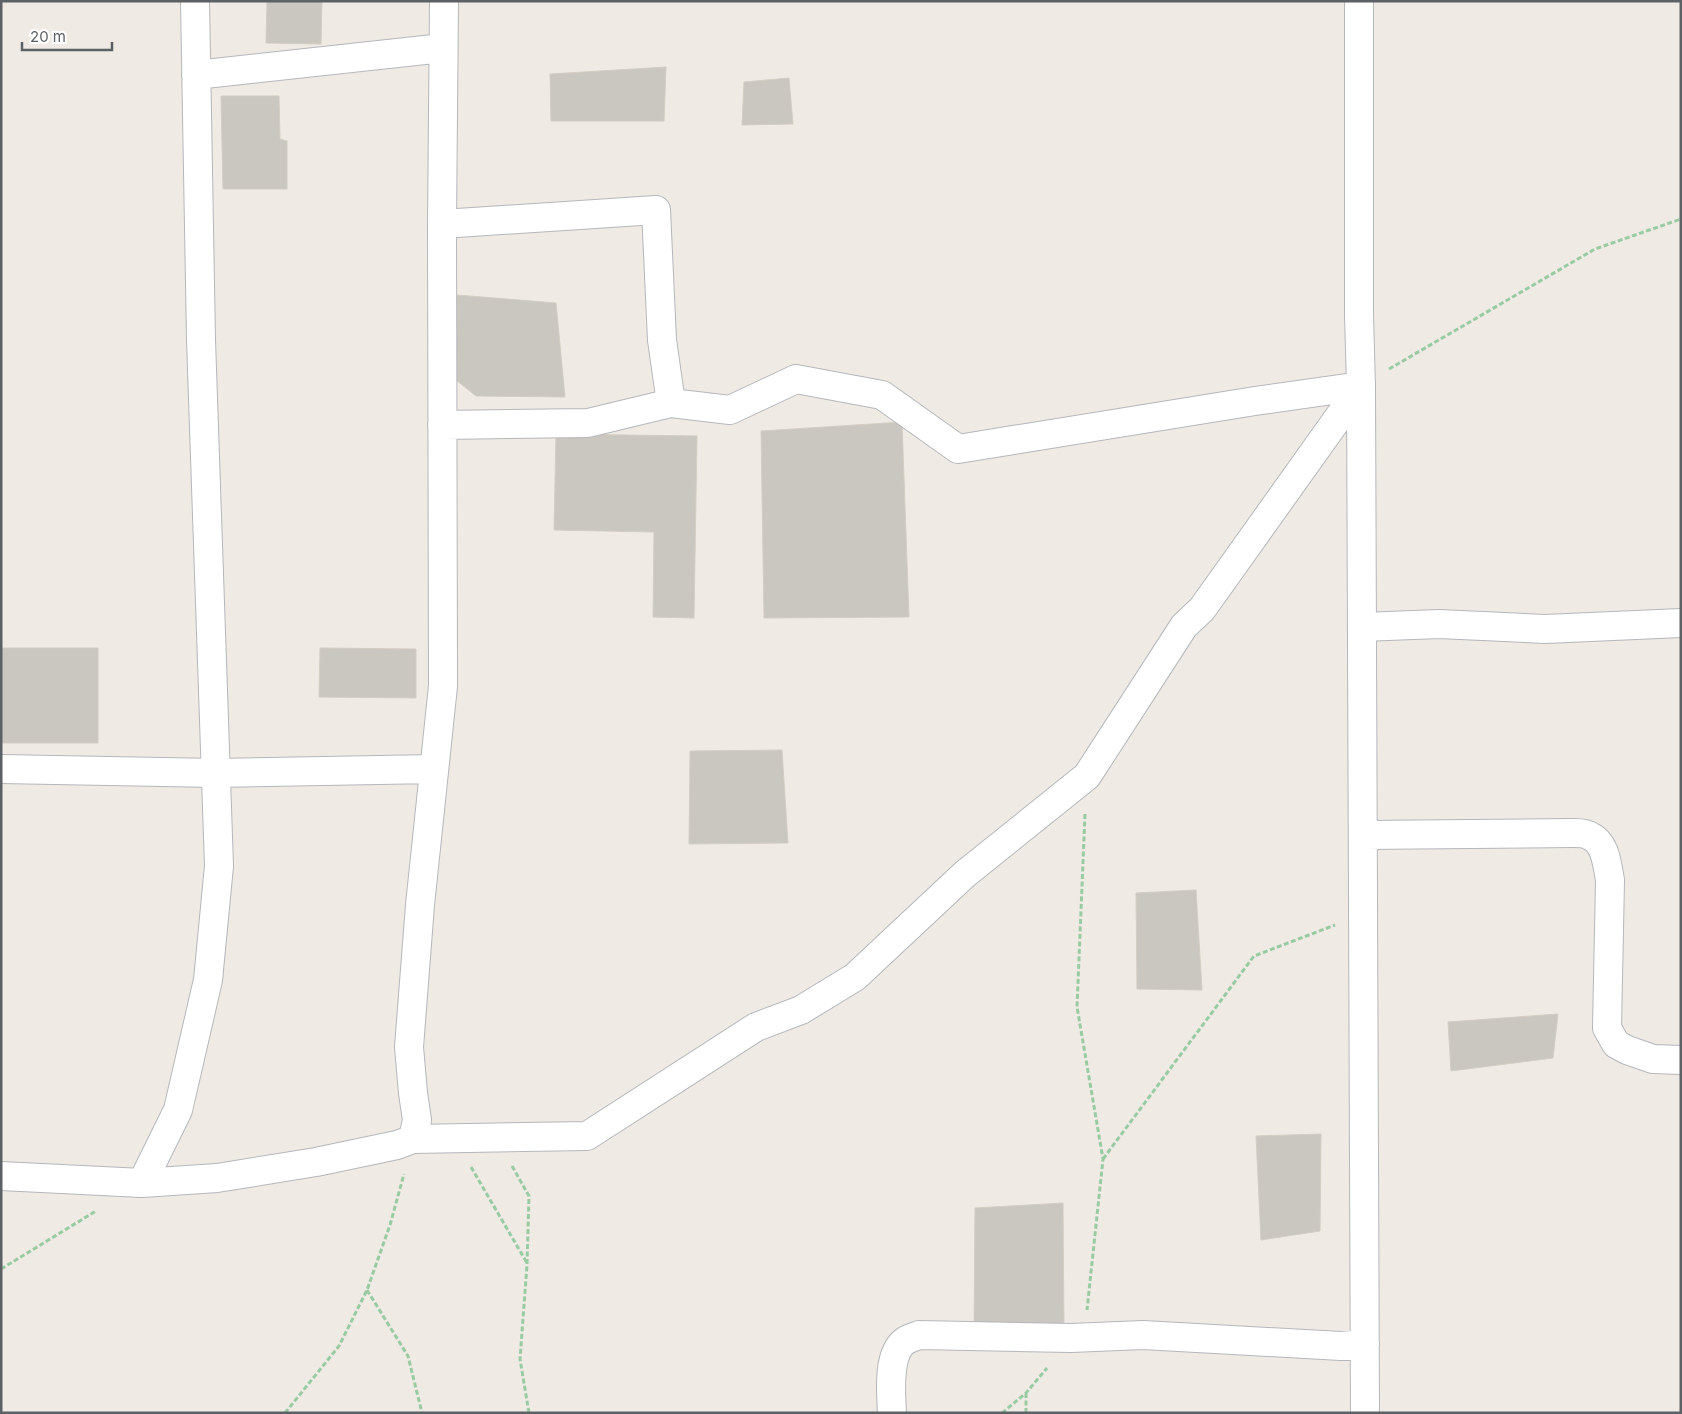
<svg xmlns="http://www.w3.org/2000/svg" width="1682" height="1414" font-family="Inter,sans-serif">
  <rect width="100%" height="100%" fill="#efebe4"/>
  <path fill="#cac6c0" stroke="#d4cdc2" d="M267 1H322L321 44 266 43Z
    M666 67 664 121H551L550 74Z
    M789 78 793 124 742 125 744 82Z
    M221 96H279L280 139 287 141V189H223Z
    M457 295 556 303 565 397 476 396 456 380Z
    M902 422 909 617 764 618 761 431Z
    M556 434 697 436 694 618 653 617 654 532 554 530Z
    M1 648H98V743H1Z
    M320 648 416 649V698L319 697Z
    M782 750 788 843 689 844 690 751Z
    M1196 890 1202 990 1137 989 1136 893Z
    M1558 1014 1553 1058 1451 1071 1448 1022Z
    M1321 1134 1320 1231 1261 1240 1256 1136Z
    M1063 1203 1064 1328 974 1330 975 1208Z"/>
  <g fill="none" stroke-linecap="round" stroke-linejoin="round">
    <defs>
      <path id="minor" d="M1359 1V314L1361 386 1365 1413
        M196 75 443 48
        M442 224 656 210 662 340 671 403
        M442 425 588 423 671 403 730 410 796 379 882 395 958 449 1255 401 1361 386
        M1362 627 1439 624 1545 629 1681 623
        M1 769 216 773 434 769
        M1363 835 1574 833C1579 833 1586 833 1590 836 1606 843 1607 865 1610 880L1607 1028 1616 1044 1627 1050 1653 1059 1681 1060
        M413 1139 587 1136 756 1027 801 1010 855 977 965 874 1087 776 1184 626 1202 609 1361 386
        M1 1176 142 1183 217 1178 316 1162 397 1145 413 1139 417 1120 413 1093 409 1047 420 905 443 686 442 224 444 1
        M142 1183 178 1110 208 980 219 866 201 340 195 1
        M892 1413C891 1393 887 1354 905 1341 909 1338 915 1337 919 1335L1071 1338 1143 1335 1341 1346 1365 1344"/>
    </defs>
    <use href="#minor" stroke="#b4b7bb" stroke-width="30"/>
    <path stroke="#99cba3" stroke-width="3" stroke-dasharray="5 2.5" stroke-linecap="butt" d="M1389 369 1595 249 1681 219
      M1085 814 1077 1007 1103 1159 1087 1310
      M1103 1159 1254 956 1335 925
      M512 1166 529 1196 527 1265 520 1359 529 1413
      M471 1167 527 1263
      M1 1269 96 1211
      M367 1290 408 1356 422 1413
      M285 1413 339 1346 367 1290 390 1225 404 1174
      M1002 1413 1026 1393 1047 1368
      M1026 1413V1394"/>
    <use href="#minor" stroke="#fff" stroke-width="28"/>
  </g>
  <rect width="1682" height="1414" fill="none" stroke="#5c6165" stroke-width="5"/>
  <path d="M22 42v8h90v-8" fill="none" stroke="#5c6165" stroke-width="2.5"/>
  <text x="30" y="42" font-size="15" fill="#5c6165" stroke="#ffffff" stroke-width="4" paint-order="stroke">20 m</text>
</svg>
